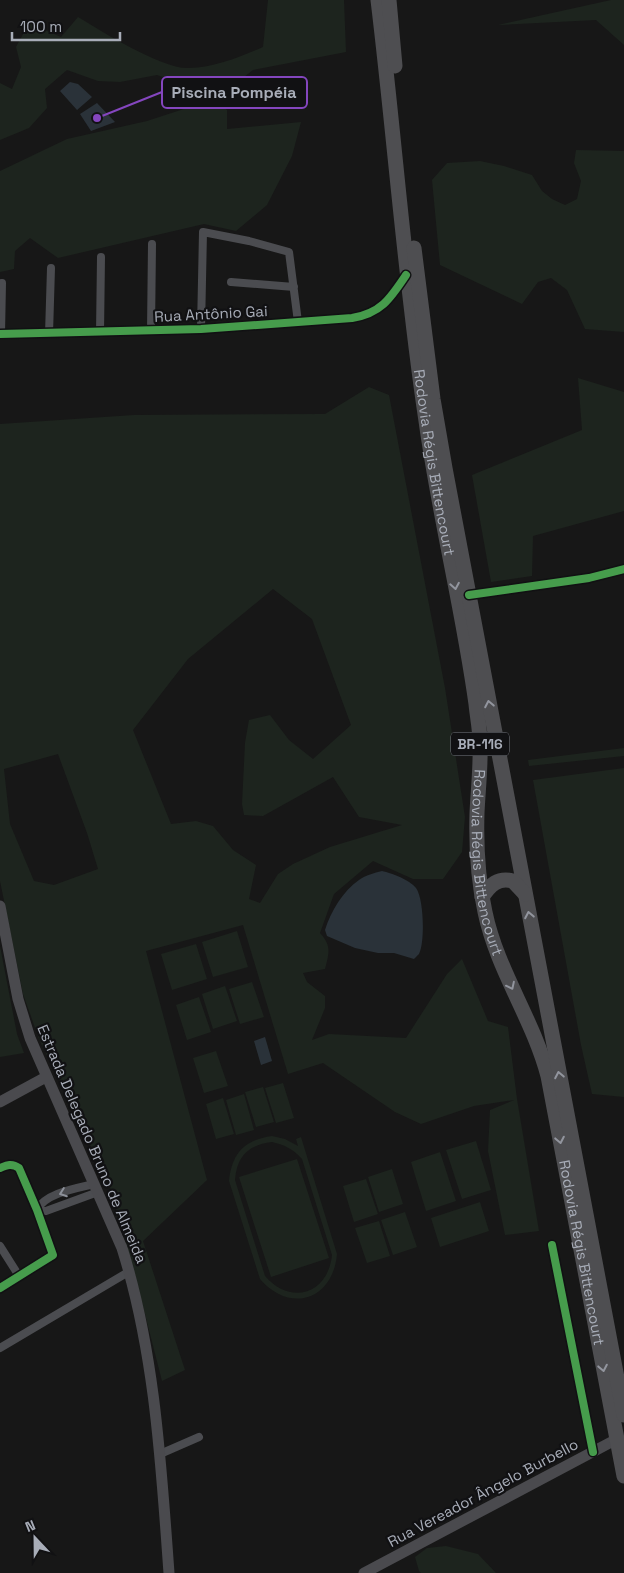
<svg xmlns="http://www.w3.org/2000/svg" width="624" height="1573" font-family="'Space Grotesk',sans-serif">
  <rect width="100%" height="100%" fill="#171717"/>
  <path fill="#1d241e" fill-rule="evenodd" d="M268 0H344L346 52 253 70 235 84 199 88 227 110V129L301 122 292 156 267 205 236 231 204 224 58 258 30 238 15 251 14 269 0 272V171L67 139 147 121 196 105 199 89 157 75 120 82 98 81 67 70 45 89 47 108 29 128 0 140V83L12 89 21 67 16 47 29 23 61 37 78 17C101 31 164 70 189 68 216 67 239 57 263 47Z
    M611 0H624V45L596 20 498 25Z
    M576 150 624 151V332L585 329 567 290 551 278 538 282 522 304 440 265 432 180 447 163 480 161 504 166 532 175 542 191 552 199 565 205 577 199 581 181 574 163Z
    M578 378 624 392V511L533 536 532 576 491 582 472 475 582 430Z
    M369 387 389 395 445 688 465 817 462 852 443 879H413L373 861 334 894 320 933C332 946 329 953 325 969L303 973 307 982 325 996V1008L312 1040 329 1034 406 1038 447 974 462 959 488 1021 508 1027 517 1099 539 1231 505 1235 488 1151 490 1110 514 1100 474 1106 421 1124 395 1112 323 1063 288 1074 243 925 146 951 207 1180 143 1241 185 1370 162 1381 135 1275 109 1184 39 1039 23 994 0 881V424L134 415 325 414ZM273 589 312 619 351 725 313 759 289 740 270 715 249 720 245 743 242 804 244 815 263 816 333 777 359 817 402 825 330 847 293 864 278 874 260 903 249 899 256 865 233 850 213 826 196 821 171 824 133 730 188 659ZM58 754 87 833 98 869 54 885 34 881 10 824 4 769Z
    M624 748V756L529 766 528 760Z
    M624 768V1097L592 1094 581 1045 533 780Z
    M237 931 248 967 213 977 202 942Z
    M196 944 207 979 172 990 161 954Z
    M0 946 17 1034 24 1053 0 1057Z
    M252 982 264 1017 240 1024 229 989Z
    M225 986 237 1021 213 1029 202 994Z
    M199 997 211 1032 187 1040 176 1005Z
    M216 1051 228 1086 204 1093 193 1058Z
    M283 1083 294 1118 276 1123 265 1088Z
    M263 1087 274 1122 256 1127 245 1092Z
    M244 1094 254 1130 236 1135 226 1100Z
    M223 1098 234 1134 216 1139 206 1104Z
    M272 1136 285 1139 298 1146 296 1139 301 1137 337 1254C333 1300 290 1314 260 1279L229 1181C232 1153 244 1140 272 1136ZM272 1142C285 1145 293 1149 302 1159L332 1255C328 1294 291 1306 265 1276L235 1180C237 1156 248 1145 272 1142Z
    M476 1141 491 1190 462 1199 446 1150Z
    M440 1152 456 1201 426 1211 411 1162Z
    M297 1159 329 1258 271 1277 239 1177Z
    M392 1169 403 1204 379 1212 368 1177Z
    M366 1179 378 1214 354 1222 343 1186Z
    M480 1202 489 1231 440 1247 431 1218Z
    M405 1212 417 1247 393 1255 381 1220Z
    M379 1221 390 1256 367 1263 355 1228Z
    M446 1546 478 1554 496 1573H421L419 1571 415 1557 427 1548Z"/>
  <path fill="#2a3239" d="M70 82 78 84 92 97 77 110 60 91Z
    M97 103 115 122 91 131 80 114Z
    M382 871C392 873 410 880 416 888 424 899 425 942 419 954 419 954 414 959 414 959L394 953H378L355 948 327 936 325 930C331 911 343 891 359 880 366 875 374 873 382 871Z
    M265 1037 272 1061 261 1065 254 1041Z"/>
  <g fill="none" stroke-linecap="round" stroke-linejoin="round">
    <path stroke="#4b4c50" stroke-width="8" d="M231 282 294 287
      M201 329 203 232 249 241 289 252 298 322
      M151 331 152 244
      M100 333 101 257
      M0 334 201 329 352 318C380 313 390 299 405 276
      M1 334 2 283
      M49 334 51 268
      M469 595 589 578 624 569
      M0 1168C7 1165 12 1163 19 1168L37 1210 53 1255 0 1288
      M94 1184C78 1188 45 1193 37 1210L46 1211 98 1192
      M552 1245 593 1452
      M0 1246 19 1276
      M0 1348 130 1271
      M160 1454 199 1437"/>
    <path stroke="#4a4a4e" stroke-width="11" d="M0 906 18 999 30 1038 122 1248C155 1353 161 1464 169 1573
      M0 1102 46 1077
      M364 1573 617 1439"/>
    <g stroke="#4e4e51" stroke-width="15">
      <path id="s1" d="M378 0C395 140 405 281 426 421 439 516 463 609 476 704 477 716 480 729 480 742 481 766 478 790 477 813 476 846 478 880 485 912 497 970 533 1019 548 1076L624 1476"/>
      <path d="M389 0 395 66"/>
      <path d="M414 248 433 399 445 468 624 1415"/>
      <path d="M482 897C490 885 498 877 513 881L525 894"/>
    </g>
    <defs>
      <path id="cycleway" d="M0 334 201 329 352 318C381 313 390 299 406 275
        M469 595 589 578 624 569
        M0 1168C7 1165 12 1163 19 1168L37 1210 53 1255 0 1288
        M552 1245 593 1452"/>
    </defs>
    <use href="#cycleway" stroke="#111113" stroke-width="11"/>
    <use href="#cycleway" stroke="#469c4c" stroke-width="8"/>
  </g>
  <defs><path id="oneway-chevron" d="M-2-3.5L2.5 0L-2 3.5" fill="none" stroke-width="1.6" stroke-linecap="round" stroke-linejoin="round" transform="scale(1.25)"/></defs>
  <g stroke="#92959e">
    <use href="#oneway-chevron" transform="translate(455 586) rotate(80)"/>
    <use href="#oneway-chevron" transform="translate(489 704) rotate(-101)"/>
    <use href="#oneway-chevron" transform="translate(529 915) rotate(-101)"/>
    <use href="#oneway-chevron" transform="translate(511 986) rotate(64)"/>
    <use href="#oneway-chevron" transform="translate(559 1075) rotate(-101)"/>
    <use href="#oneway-chevron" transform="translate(560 1140) rotate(79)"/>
    <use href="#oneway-chevron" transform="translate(603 1368) rotate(79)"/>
  </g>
  <use stroke="#8c9099" href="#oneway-chevron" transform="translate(63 1193) rotate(160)"/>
  <g text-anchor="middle" stroke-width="4.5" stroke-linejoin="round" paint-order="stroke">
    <rect fill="#111113" stroke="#7b7e86" stroke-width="1" x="451" y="732.5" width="58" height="23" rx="4"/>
    <g font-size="14" font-weight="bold" fill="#a8adb8">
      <text x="480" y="749">BR-116</text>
    </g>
    <g font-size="15" fill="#a8adb8" stroke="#111113">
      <text transform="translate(211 314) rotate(-3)" y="5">Rua Antônio Gai</text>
      <text dy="5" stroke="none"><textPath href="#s1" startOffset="466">Rodovia Régis Bittencourt</textPath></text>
      <text dy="5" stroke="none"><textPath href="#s1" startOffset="871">Rodovia Régis Bittencourt</textPath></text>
      <text transform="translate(92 1144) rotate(67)" y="5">Estrada Delegado Bruno de Almeida</text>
      <text dy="5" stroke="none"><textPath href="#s1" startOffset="1276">Rodovia Régis Bittencourt</textPath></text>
      <text transform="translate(483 1493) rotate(-28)" y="5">Rua Vereador Ângelo Burbello</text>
    </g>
  </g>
  <path fill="none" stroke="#8446be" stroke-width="2" d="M97 118L162 92"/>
  <circle fill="#8446be" stroke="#111113" stroke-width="2" cx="97" cy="118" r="5"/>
  <rect fill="#111113" stroke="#8446be" stroke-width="2" x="162" y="77" width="145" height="31" rx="5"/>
  <g font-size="16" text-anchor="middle" font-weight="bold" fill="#a8adb8">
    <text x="234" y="98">Piscina Pompéia</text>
  </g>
  <g transform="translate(35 1538) rotate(338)" stroke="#111113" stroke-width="4" paint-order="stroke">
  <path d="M0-4L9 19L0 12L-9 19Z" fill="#a8adb8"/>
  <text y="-8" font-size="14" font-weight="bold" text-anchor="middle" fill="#a8adb8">N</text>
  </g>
  <path d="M12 32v8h108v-8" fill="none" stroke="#a8adb8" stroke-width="2.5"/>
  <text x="20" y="32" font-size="15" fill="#a8adb8" stroke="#111113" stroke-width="4" paint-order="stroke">100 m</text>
</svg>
